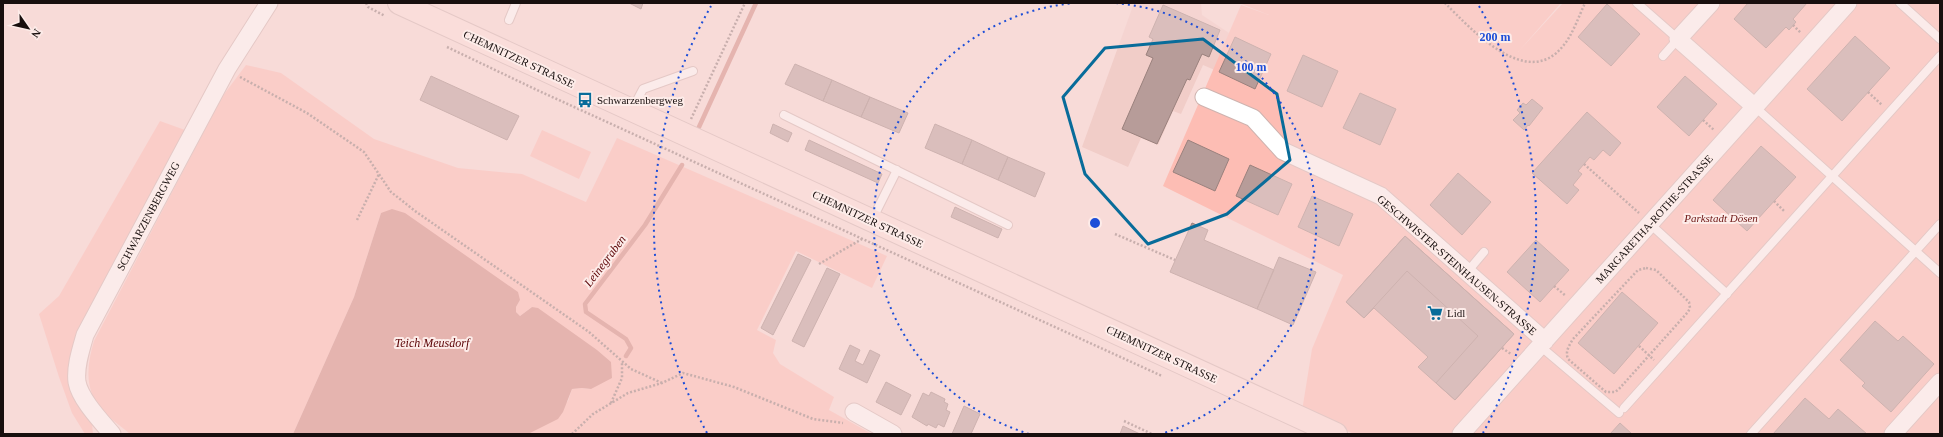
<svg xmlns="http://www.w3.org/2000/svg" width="1943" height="437" font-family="Georgia,serif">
  <rect width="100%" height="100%" fill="#f8dbd8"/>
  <path fill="#f1cdc8" d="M1134 3H1201L1202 15 1229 33 1217 71 1203 65 1181 114 1173 111 1158 145 1141 138 1128 167 1082 147Z"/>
  <path fill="#fdbdb4" d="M1239 3H1561L1518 52 1563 3H1940V434H1354L1302 411 1312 349 1343 275 1163 186 1241 5 1269 15Z
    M246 65 281 73 374 139 458 168 522 174 586 202 617 138 887 256 872 288 796 251 757 330 776 340 773 353 780 364 834 397 829 410 872 434H528L568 401 572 389 582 388 591 389 532 307 520 316 516 312V307L520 300 381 213 354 297 293 434H130C121 426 109 418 101 409 84 389 87 364 94 341L222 97Z
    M160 121 185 130 81 327 72 350 70 369 92 423 93 434H85L72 413 59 377 39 314 59 296Z
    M542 130 591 152 579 179 530 156Z"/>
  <path fill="#ce867d" d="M392 209 405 213 518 292 520 300 516 307V312L520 316 532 307 538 308 597 350 611 362 612 378 591 389 582 388 572 389 563 412 558 419 528 434H293L354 297 381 213Z"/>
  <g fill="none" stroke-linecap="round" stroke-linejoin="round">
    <path stroke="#ce867d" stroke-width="4.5" d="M699 127 756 3
      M626 356 631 348 626 339 586 312 585 304 645 225 682 165"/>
  </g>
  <path fill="#b79c99" stroke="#9a817d" d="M629 3H643L641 9Z
    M1748 3H1807L1793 19 1796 22 1789 30 1786 27 1766 48 1734 19Z
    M1607 4 1640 34 1611 66 1578 37Z
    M1163 5 1220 30 1209 57 1202 54 1190 80 1187 79 1157 144 1122 129 1153 58 1146 55 1153 39 1149 37Z
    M1855 36 1890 68 1842 121 1807 89Z
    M1235 37 1271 54 1255 89 1219 72Z
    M1303 55 1338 71 1322 107 1287 91Z
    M795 64 832 80 823 101 785 84Z
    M431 76 519 116 507 140 420 100Z
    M1685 76 1717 104 1689 136 1657 107Z
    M832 80 870 97 861 117 823 101Z
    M1360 93 1396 109 1380 145 1343 128Z
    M870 97 908 113 899 133 861 117Z
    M1532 99 1543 108 1529 126 1528 125 1524 130 1513 120 1520 113 1517 110 1523 103 1526 105Z
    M1587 112 1621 143 1610 156 1603 150 1594 160 1590 157 1578 171 1582 174 1573 185 1579 190 1567 204 1532 173Z
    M773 124 792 133 788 142 770 133Z
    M935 124 972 140 962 164 925 148Z
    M809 140 882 174 878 183 805 150Z
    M972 140 1008 157 998 180 962 164Z
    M1188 140 1229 159 1215 191 1173 172Z
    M1761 146 1796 177 1747 231 1713 200Z
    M1008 157 1045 173 1035 197 998 180Z
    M1250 165 1292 184 1278 215 1236 196Z
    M1458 173 1491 202 1462 235 1430 205Z
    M1312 196 1353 214 1339 246 1298 227Z
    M955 207 1002 229 998 238 951 217Z
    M1192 223 1208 230 1204 240 1274 270 1257 309 1170 272Z
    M1405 236 1514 334 1455 400 1418 367 1428 357 1374 308 1364 318 1346 302Z
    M1405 236 1514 334 1455 400 1436 383 1478 336 1407 271 1364 318 1346 302Z
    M1536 240 1569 270 1540 302 1507 272Z
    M798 254 811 260 773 335 761 328Z
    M1279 257 1316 272 1293 325 1257 309Z
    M827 268 840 274 804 347 792 341Z
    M1622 292 1658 323 1614 374 1578 343Z
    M1875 321 1898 341 1903 336 1934 364 1891 412 1862 386 1865 383 1840 360Z
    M850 345 860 350 855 361 863 365 870 350 880 355 867 383 839 369Z
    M886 382 911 395 901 415 876 402Z
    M931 392 945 399 944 402 948 404 946 410 950 412 944 427 938 424 936 428 928 424 927 426 912 417 923 393 929 396Z
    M1805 398 1829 419 1838 409 1867 434H1773Z
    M964 406 980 414 971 434H952Z
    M1620 423 1632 434H1610Z
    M1123 426 1140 434H1141H1120Z"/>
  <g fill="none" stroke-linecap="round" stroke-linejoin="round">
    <defs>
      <path id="service" d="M1637 3 1678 39 1663 56
        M1900 3 1940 39
        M509 20 516 3
        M1755 107 1940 273
        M632 110 643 89 693 71
        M784 115 1008 225
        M872 220 897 170
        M1650 224 1727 294
        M1468 271 1484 252
        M1540 346 1619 413
        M1624 408 1940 56
        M1751 434 1940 224"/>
      <path id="minor" d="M1711 3 1678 39 1755 107
        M1204 97 1253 118 1283 151 1381 196 1545 341
        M854 412 893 434
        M112 434C101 421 80 399 77 382 75 367 81 349 85 335L227 69 269 3
        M1461 434 1848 3
        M1893 434 1940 382"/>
      <path id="secondary" d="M399 3 1336 434"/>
    </defs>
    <use href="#service" stroke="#ceb3af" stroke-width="10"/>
    <use href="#minor" stroke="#ceb3af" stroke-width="19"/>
    <use href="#secondary" stroke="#ceb3af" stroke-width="24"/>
    <path stroke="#8e7a78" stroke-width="2.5" stroke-dasharray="2 2" stroke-linecap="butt" d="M366 3 368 7 385 16
      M1445 3C1471 29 1527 91 1563 46 1572 36 1579 16 1585 3
      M1793 25 1801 33
      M447 47 537 90 1162 376
      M240 77 307 113 364 152 391 192 415 211 589 332 631 369 662 383
      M1868 92 1882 105
      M691 119 745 3
      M1703 120 1714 130
      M1584 164 1639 213
      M1774 201 1785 212
      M357 220 379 174
      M1115 234 1175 260
      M819 264 862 239
      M1646 268 1656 270 1689 302 1690 308 1688 312 1619 389 1615 392H1606L1568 359C1565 351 1569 346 1573 339L1638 270Z
      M1554 286 1566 296
      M1639 346 1654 360
      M1502 348 1511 354
      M611 403 622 378V362
      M1124 421 1152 434
      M572 434 593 414 628 393 662 383 683 373 734 387 813 419 843 423"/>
    <use href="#service" stroke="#fff" stroke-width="8"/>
    <use href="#minor" stroke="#fff" stroke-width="17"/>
    <use href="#secondary" stroke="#fddfdc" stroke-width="22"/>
  </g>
  <path d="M0 0H1943V437H0ZM1203 39 1277 94 1290 160 1227 214 1148 244 1085 174 1063 97 1105 48Z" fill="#f8dbd8" fill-opacity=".55" fill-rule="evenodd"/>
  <path fill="none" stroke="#086c9a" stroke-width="3" stroke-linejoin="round" d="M1203 39 1277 94 1290 160 1227 214 1148 244 1085 174 1063 97 1105 48Z"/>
  <g fill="none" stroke="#1d4ed8" stroke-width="2" stroke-dasharray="2 4">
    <path d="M1029 434A221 221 0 0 1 1074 3M1116 3A221 221 0 0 1 1161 434"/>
    <path d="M707 433A441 441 0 0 1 711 6M1479 6A441 441 0 0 1 1483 433"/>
  </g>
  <defs>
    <symbol id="bus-bare" viewBox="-9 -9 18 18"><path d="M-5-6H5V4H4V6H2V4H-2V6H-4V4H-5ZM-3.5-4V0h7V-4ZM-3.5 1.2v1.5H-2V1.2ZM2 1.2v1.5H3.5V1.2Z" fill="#086c9a" stroke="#fdece9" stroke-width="2.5" paint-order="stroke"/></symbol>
    <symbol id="supermarket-bare" viewBox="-9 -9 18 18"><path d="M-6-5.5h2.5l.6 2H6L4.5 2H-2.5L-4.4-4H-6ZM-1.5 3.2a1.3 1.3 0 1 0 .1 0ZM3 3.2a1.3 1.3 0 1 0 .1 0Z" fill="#086c9a" stroke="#fdece9" stroke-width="2.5" paint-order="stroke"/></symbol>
  </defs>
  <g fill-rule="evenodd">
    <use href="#bus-bare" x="574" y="89" width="22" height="22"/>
    <use href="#supermarket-bare" x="1424" y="302" width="22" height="22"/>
  </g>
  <g text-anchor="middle" stroke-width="4" stroke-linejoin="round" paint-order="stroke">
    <g font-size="11" fill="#180f0e" stroke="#fdece9">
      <text transform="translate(519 59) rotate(25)" y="4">CHEMNITZER STRASSE</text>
      <text transform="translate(148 216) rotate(-62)" y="4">SCHWARZENBERGWEG</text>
      <text transform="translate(868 219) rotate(25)" y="4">CHEMNITZER STRASSE</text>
      <text transform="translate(1654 219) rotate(-48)" y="4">MARGARETHA-ROTHE-STRASSE</text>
      <text transform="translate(1457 265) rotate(41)" y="4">GESCHWISTER-STEINHAUSEN-STRASSE</text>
      <text transform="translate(1162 354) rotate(25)" y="4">CHEMNITZER STRASSE</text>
    </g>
    <g font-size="11" fill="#180f0e" stroke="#fdece9" text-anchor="start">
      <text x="597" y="104">Schwarzenbergweg</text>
      <text x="1447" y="317">Lidl</text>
    </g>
    <g font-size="11" font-style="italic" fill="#6c1513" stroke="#fdece9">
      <text x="1721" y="222">Parkstadt Dösen</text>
    </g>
    <g font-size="12" font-style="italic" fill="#590003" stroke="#fdece9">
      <text transform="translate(605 261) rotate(-53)" y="4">Leinegraben</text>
      <text x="432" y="347">Teich Meusdorf</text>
    </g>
  </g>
  <circle cx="1095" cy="223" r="6" fill="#1d4ed8" stroke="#fdece9" stroke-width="2"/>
  <g font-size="12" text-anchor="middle" font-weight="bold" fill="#1d4ed8" stroke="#fdece9" stroke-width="4" stroke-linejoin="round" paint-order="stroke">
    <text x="1495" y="41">200 m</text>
    <text x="1251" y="71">100 m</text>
  </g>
  <rect width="1943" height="437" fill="none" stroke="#180f0e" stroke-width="8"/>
  <g transform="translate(28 28) rotate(124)" stroke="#fdece9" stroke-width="3" paint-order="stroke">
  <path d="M0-3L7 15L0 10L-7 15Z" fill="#180f0e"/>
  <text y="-6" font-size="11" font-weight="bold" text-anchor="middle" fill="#180f0e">N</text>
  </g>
</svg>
